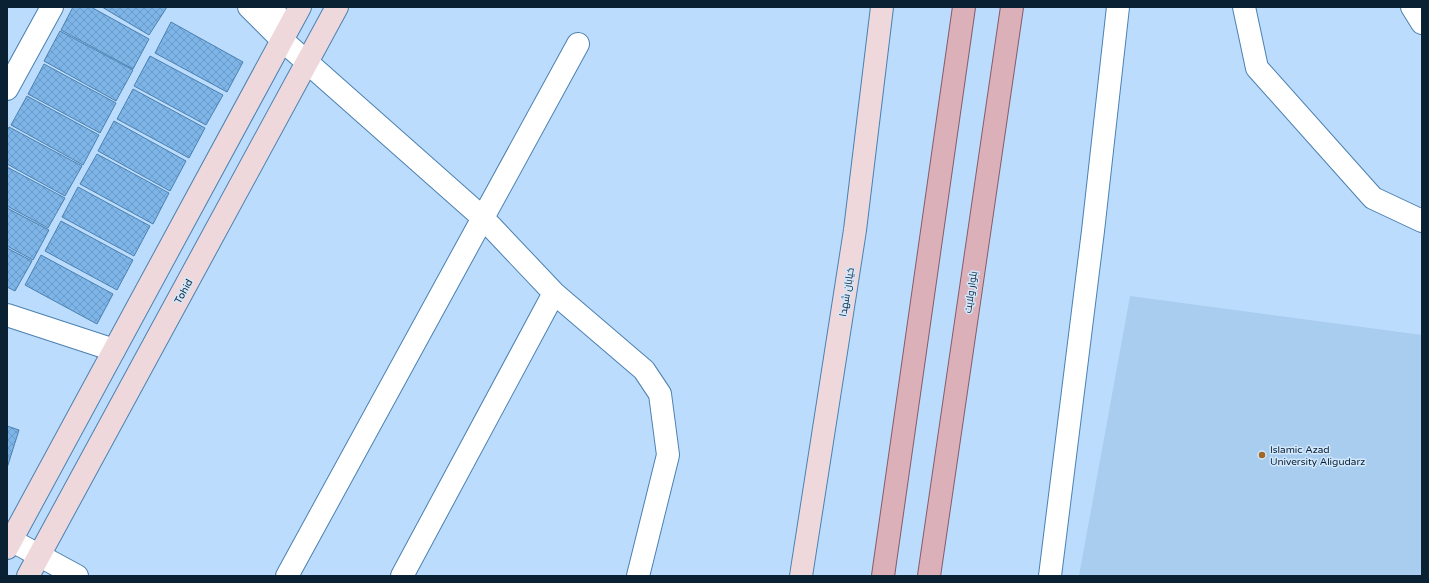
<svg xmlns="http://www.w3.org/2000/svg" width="1429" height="583" font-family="'Varela Round',Cairo,sans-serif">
  <defs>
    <pattern id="building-cross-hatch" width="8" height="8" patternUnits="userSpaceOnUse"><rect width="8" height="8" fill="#7eb5e8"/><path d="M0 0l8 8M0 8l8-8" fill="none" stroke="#6c9bc7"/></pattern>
  </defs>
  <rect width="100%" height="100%" fill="#bbdcfc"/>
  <path fill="#a9cdef" d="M1130 296 1422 335V576H1079Z"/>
  <path fill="url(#building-cross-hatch)" stroke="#4b81b0" d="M73 7H91L149 39 133 69 61 30Z
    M102 7H167L149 35Z
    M171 22 243 62 227 92 155 53Z
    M60 31 133 70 116 101 44 61Z
    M150 56 223 95 206 125 134 86Z
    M44 64 116 103 100 133 28 94Z
    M133 89 205 128 189 158 117 119Z
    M27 96 99 135 83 165 11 125Z
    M114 121 186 161 170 191 98 151Z
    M9 127 82 166 65 196 7 164V131Z
    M97 154 169 193 153 224 80 184Z
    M7 167 65 198 48 228 7 206Z
    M78 187 150 226 134 256 62 217Z
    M7 208 49 230 33 260 7 246Z
    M61 221 133 260 117 290 45 251Z
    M7 248 32 261 15 291 7 287Z
    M41 255 113 294 97 324 25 285Z
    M7 426 19 430 7 468Z"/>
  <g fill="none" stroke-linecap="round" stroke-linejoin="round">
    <defs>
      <path id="street" d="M249 7 282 40 483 218 554 293 644 370 660 394 668 455 638 576
        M274 7 282 40
        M1244 7 1257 68 1373 198 1422 221
        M1412 7 1422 23
        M7 89 52 7
        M7 315 114 350
        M7 538 77 576
        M287 576 578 44
        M402 576 554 293
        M1050 576 1093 231 1118 7"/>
      <path id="secondary" d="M7 548 300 7
        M28 576 337 7
        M801 576 855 230 882 7"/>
      <path id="primary" d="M883 576 964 7
        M929 576 1012 7"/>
    </defs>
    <use href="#street" stroke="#4b81b0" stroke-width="24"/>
    <use href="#secondary" stroke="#4b81b0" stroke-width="24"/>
    <use href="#primary" stroke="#845c6c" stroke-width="24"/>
    <use href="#street" stroke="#fff" stroke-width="22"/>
    <use href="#secondary" stroke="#eed8dc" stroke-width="22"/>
    <use href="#primary" stroke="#dcb0b9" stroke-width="22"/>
  </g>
  <circle fill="#a16925" stroke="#d2e8fd" stroke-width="1.5" cx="1262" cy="455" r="4"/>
  <g text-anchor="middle" stroke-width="3" stroke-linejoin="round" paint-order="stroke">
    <g font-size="10" fill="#0a2033" stroke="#d2e8fd">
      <text transform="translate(183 291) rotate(-61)" y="4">Tohid</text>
      <text transform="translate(846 292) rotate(-81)" y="4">خیابان شهدا</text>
      <text transform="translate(970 292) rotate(-82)" y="4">بلوار ولایت</text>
    </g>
    <g font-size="10" fill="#0a2033" stroke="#d2e8fd" text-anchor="start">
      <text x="1270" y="453">Islamic Azad<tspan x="1270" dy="12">University Aligudarz</tspan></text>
    </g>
  </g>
  <rect width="1429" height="583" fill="none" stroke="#0a2033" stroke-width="16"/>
</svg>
